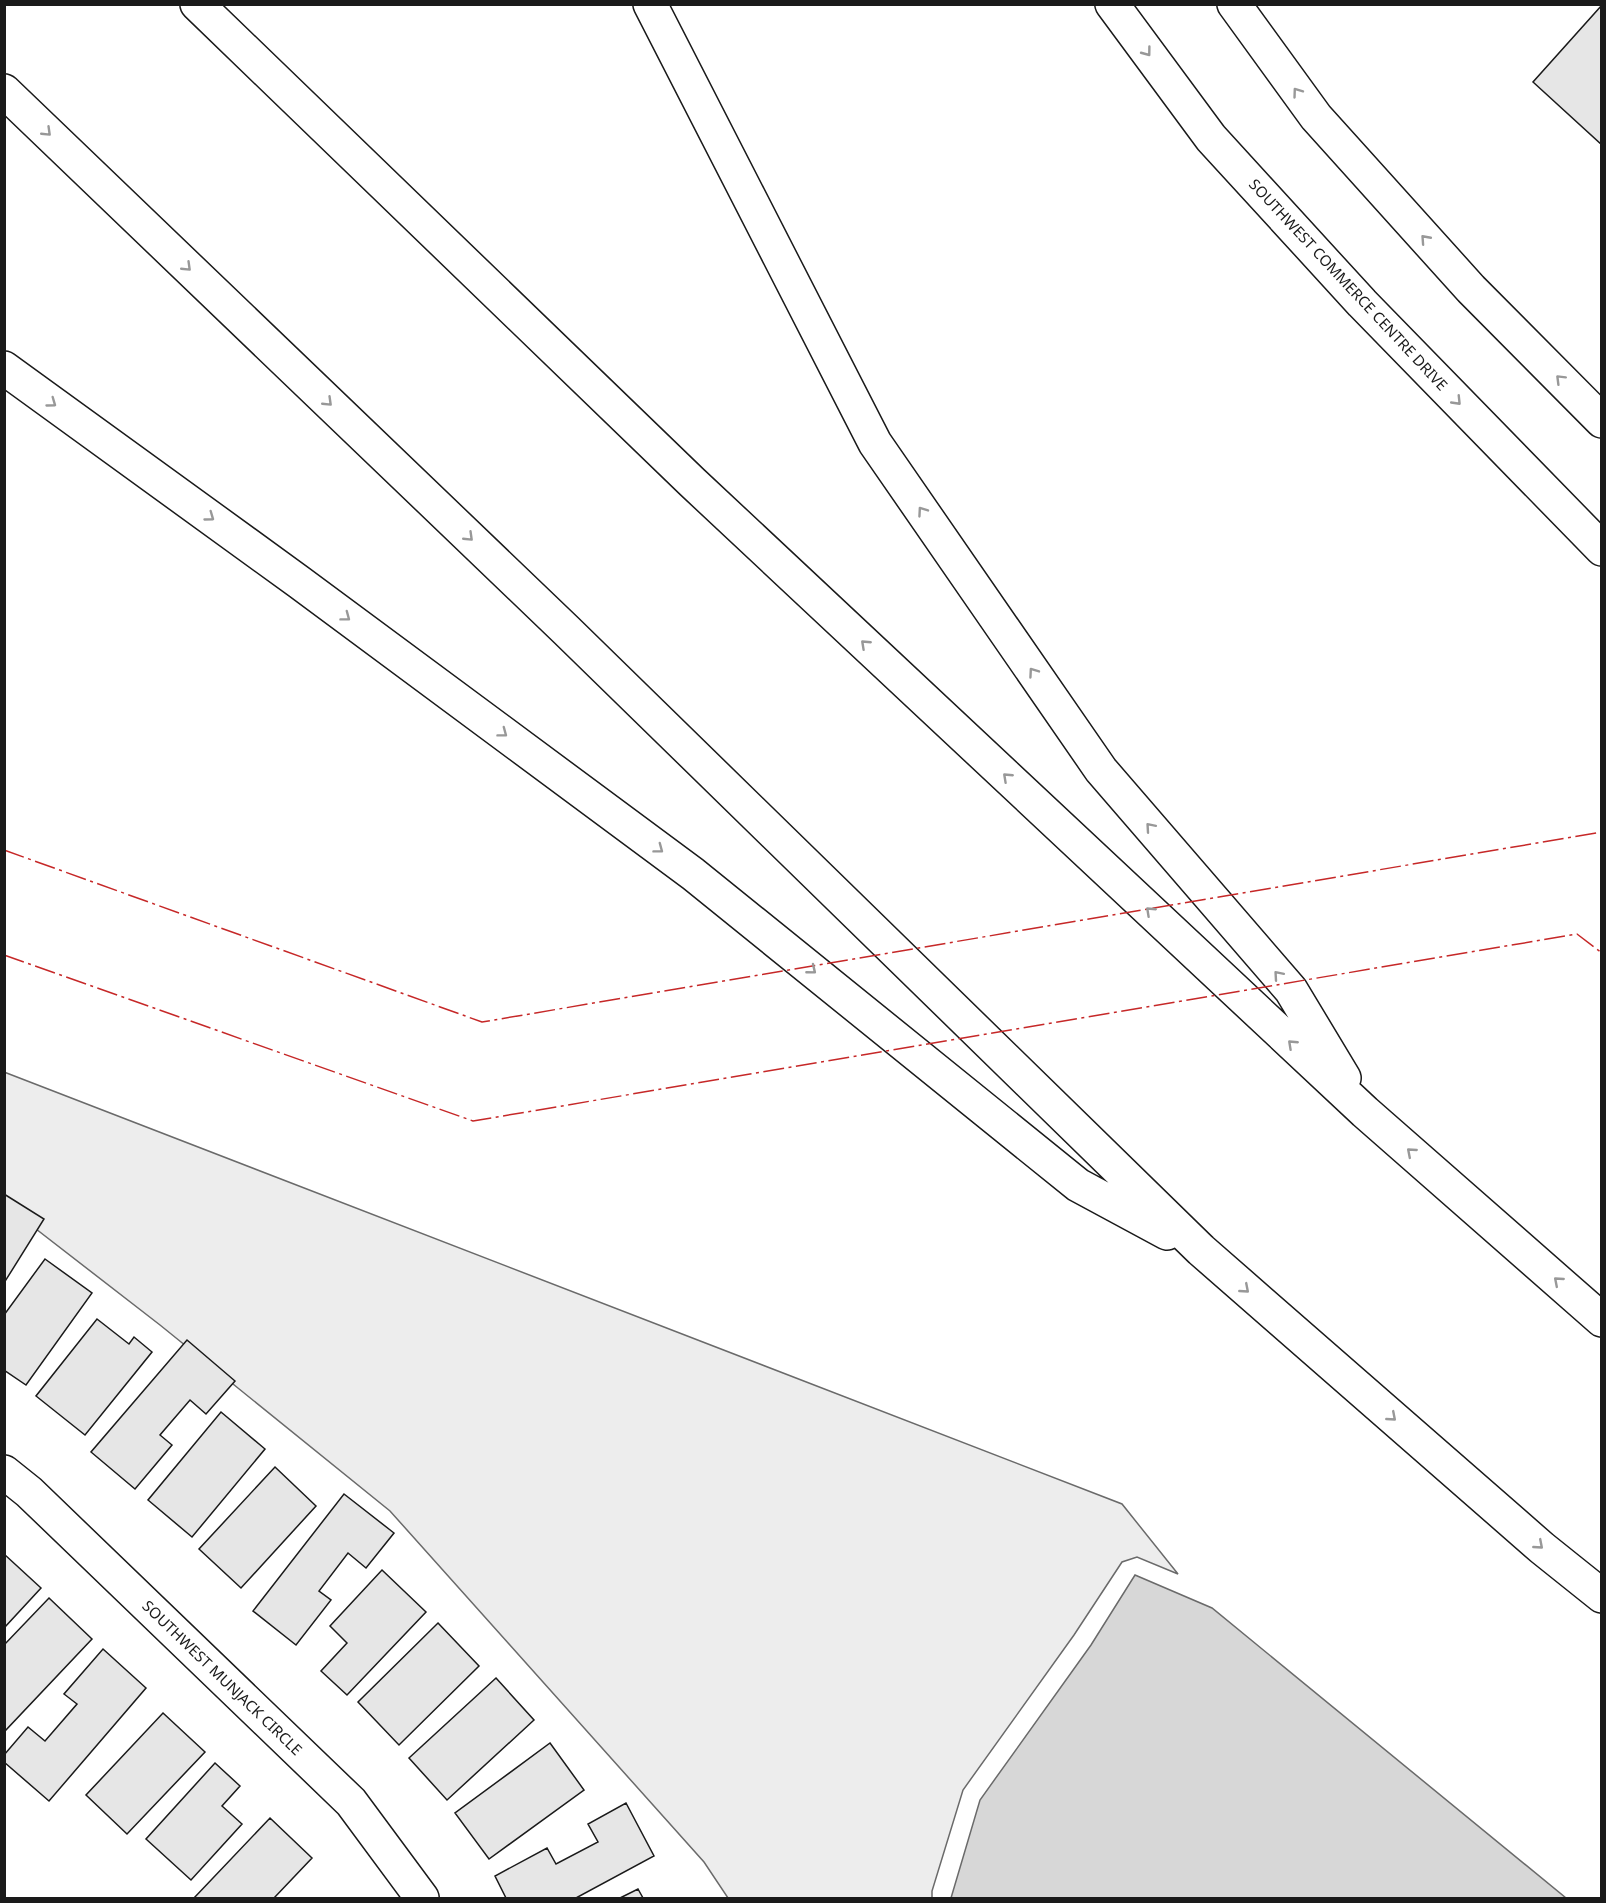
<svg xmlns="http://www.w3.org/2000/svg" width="1606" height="1903" font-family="'Noto Sans',sans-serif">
  <rect width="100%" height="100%" fill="#fff"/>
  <path fill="#ededed" stroke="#6a6a6a" stroke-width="1.5" d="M4 1072 1122 1504 1178 1574 1137 1557 1122 1562 1074 1635 963 1790 932 1891V1898H728L704 1862 390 1511 160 1325 5 1205Z"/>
  <path fill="#d7d7d7" stroke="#6a6a6a" stroke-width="1.5" d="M1135 1575 1212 1608 1566 1898H951L980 1800 1091 1645Z"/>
  <path fill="#e6e6e6" stroke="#1a1a1a" stroke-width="1.5" d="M1602 5V145L1533 82Z
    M4 1194 44 1219 4 1283Z
    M45 1259 92 1293 26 1385 4 1370V1315Z
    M97 1319 129 1344 134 1337 152 1352 85 1435 36 1396Z
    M187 1340 235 1381 206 1414 190 1400 160 1435 172 1445 135 1489 91 1452Z
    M221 1412 265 1449 192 1537 148 1500Z
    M275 1467 316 1506 241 1588 199 1549Z
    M344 1494 394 1533 366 1568 348 1553 319 1591 331 1600 296 1645 253 1611Z
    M4 1554 41 1588 4 1628Z
    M382 1570 426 1612 347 1695 321 1671 347 1643 330 1626Z
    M49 1598 92 1639 4 1732V1645Z
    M438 1623 479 1666 399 1745 358 1702Z
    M103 1649 146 1688 49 1801 4 1762V1755L28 1727 45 1741 77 1704 64 1694Z
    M496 1678 534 1720 447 1800 409 1758Z
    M163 1713 205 1752 127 1834 86 1795Z
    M550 1743 584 1790 489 1859 455 1813Z
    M215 1763 240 1786 222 1806 242 1824 191 1880 146 1839Z
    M626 1803 654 1856 576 1898H506L495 1876 547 1848 556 1864 598 1842 588 1824Z
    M270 1818 312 1858 274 1898H194Z
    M638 1889 643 1898H620Z"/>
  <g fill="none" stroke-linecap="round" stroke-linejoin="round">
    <defs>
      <path id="minor" d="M1112 4 1211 138 1362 303 1602 549
        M1234 4 1316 117 1471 289 1602 421
        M4 1472 29 1492 351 1802 422 1898"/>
      <path id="highway" d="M197 4 692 482 1365 1112 1602 1320
        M650 4 875 443 1101 770 1291 990 1344 1078
        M4 91 566 630 1201 1250 1542 1548 1602 1596
        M4 368 299 582 693 874 1078 1185 1167 1233"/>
    </defs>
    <use href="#minor" stroke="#1a1a1a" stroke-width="36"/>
    <use href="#highway" stroke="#1a1a1a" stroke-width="36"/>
    <use href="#minor" stroke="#fff" stroke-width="33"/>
    <use href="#highway" stroke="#fff" stroke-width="33"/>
    <path stroke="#c62828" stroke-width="1.5" stroke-dasharray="21 4.5 3 4.5" stroke-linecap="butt" d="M4 850 482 1022 1602 832
      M4 955 473 1121 1577 934 1602 953"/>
  </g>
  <defs><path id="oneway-chevron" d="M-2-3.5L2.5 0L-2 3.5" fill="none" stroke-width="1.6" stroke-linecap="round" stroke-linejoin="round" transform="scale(1.5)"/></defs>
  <g stroke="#989898">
    <use href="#oneway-chevron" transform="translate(1147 52) rotate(53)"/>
    <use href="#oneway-chevron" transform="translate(1297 92) rotate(-126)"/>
    <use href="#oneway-chevron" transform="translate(47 132) rotate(44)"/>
    <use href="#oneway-chevron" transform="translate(1425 239) rotate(-132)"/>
    <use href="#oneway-chevron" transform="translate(187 267) rotate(44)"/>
    <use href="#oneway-chevron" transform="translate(1560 379) rotate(-135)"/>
    <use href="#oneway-chevron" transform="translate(1457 401) rotate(46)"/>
    <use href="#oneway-chevron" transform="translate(328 402) rotate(44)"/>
    <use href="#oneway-chevron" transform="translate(52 403) rotate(36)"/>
    <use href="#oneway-chevron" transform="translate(922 511) rotate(-125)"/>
    <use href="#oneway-chevron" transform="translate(210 517) rotate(36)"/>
    <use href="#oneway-chevron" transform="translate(469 537) rotate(44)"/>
    <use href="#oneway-chevron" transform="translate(346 617) rotate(37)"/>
    <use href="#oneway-chevron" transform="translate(865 644) rotate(-137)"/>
    <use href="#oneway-chevron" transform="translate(1033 672) rotate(-125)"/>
    <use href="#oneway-chevron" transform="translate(503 733) rotate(37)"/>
    <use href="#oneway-chevron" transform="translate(1007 777) rotate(-137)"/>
    <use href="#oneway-chevron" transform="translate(1150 827) rotate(-131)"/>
    <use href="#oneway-chevron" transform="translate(659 849) rotate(37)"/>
    <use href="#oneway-chevron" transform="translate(1150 911) rotate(-137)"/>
    <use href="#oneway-chevron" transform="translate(812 970) rotate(39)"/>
    <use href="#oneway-chevron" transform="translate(1278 975) rotate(-131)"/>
    <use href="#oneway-chevron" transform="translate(1292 1044) rotate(-137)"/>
    <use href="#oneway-chevron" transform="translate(1411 1152) rotate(-139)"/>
    <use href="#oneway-chevron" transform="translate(1558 1281) rotate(-139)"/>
    <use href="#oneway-chevron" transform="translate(1245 1289) rotate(41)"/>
    <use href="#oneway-chevron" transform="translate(1392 1417) rotate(41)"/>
    <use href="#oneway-chevron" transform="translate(1539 1545) rotate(41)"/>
  </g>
  <g text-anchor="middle" stroke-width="4.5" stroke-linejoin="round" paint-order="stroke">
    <g font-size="15" fill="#1a1a1a" stroke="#fff">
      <text transform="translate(1348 285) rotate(47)" y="5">SOUTHWEST COMMERCE CENTRE DRIVE</text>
      <text transform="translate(222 1678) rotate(44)" y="5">SOUTHWEST MUNJACK CIRCLE</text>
    </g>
  </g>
  <rect width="1606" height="1903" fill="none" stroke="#1a1a1a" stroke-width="12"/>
</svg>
